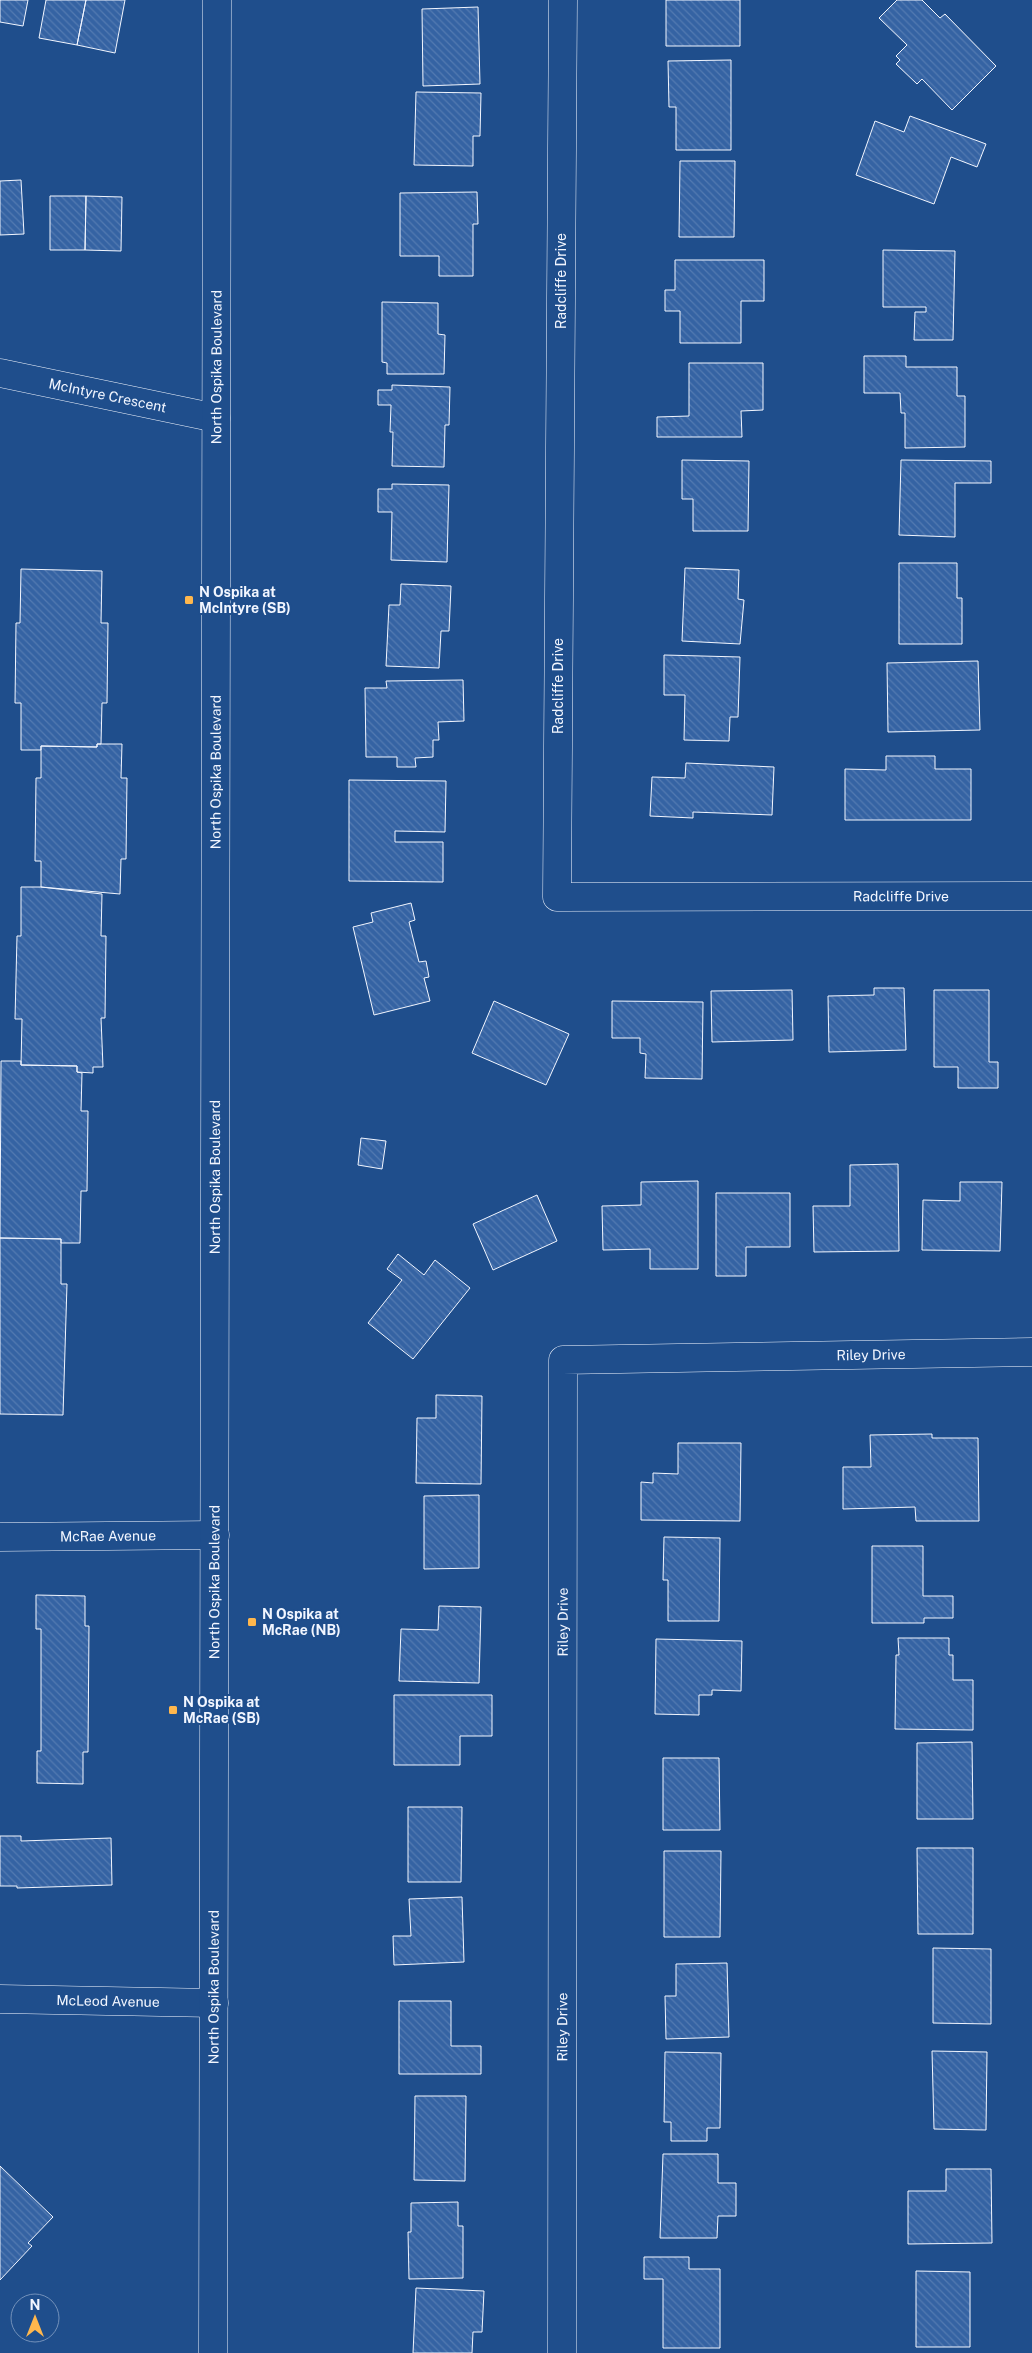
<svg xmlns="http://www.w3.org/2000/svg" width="1032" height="2353" font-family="'Public Sans',sans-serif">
  <defs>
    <pattern id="building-back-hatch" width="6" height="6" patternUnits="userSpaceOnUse" patternTransform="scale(1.25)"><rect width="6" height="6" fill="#3563a3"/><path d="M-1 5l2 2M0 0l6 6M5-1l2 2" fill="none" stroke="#537ab1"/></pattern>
  </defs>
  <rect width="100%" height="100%" fill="#1f4e8c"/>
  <path fill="url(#building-back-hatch)" stroke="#f2f6ff" d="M0 0H28L23 26 0 22Z
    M46 0H86L77 45 39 38Z
    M86 0H125L115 53 77 45Z
    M666 0H740V46H666Z
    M897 0H922L940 18 945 14 996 66 952 110 922 79 917 84 896 64 900 60 896 56 907 45 879 18Z
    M478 7 480 84 423 86 422 9Z
    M731 60V150H676V107H669L668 61Z
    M416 92 481 93 480 136H473V166L414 165Z
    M910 116 986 144 977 167 951 157 934 204 856 175 875 121 904 132Z
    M680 161H735L734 237H679Z
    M21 180 24 234 0 235V181Z
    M477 192 478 224H473V276H439V256H400V193Z
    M50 196H86L85 250H50Z
    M86 196 122 197 121 251 85 250Z
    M883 250 955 251 953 340H914L915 312H926V307H883Z
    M675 260H764V301H741V343H680V311H665V290H675Z
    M382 302 438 303V334L445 335 444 374H387V363L382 362Z
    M864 356H906V367H957V396H965V447L905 448V413H901L900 393H864Z
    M689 363H763V410L741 411 742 437H657V417L689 416Z
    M392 385 450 387 449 425H445L444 467 392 466 393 432H390L391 405H378V390H392Z
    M682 460 749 461 748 531H693V499H682Z
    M901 460 991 461V483H955V537L899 535Z
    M392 484 449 485 447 562 391 560 392 512H378V489H392Z
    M899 563H957V598H962V644H899Z
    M685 568 739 570 738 599 744 600 740 644 682 641Z
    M21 569 102 571 101 623H108L107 703H102L101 744H97V747L41 746V750H21V703H15L16 623H20Z
    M401 584 451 586 449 631H441L439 668 386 666 389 605H400Z
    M664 655 740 657 738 717H730L729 741 684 740 685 695H664Z
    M978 661 980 730 888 732 887 663Z
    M463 680 464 721 438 722 439 740H433V757L415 758 416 767H397V757H366L365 688H387L386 681Z
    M97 744H122L121 778H127L126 859H121L120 894 41 887V861H35L36 778H41V746L97 747Z
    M886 756H935V769H971V820H845V769L886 770Z
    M686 763 774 767 772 815 693 812V818L650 816 652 777 685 778Z
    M349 780 446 781 445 832 395 831V842H443V882L349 881Z
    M21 887H41L102 894 101 936H106L105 1018H101L103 1067H93V1073L77 1072V1066L21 1065 22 1019H15L17 936H21Z
    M411 903 415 920 409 922 419 962 426 961 429 977 424 978 430 1001 374 1015 353 927 373 922 371 913Z
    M874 988H904L906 1050 829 1052 828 996 874 995Z
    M792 990 793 1040 712 1042 711 991Z
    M934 990H989V1062H998V1088H958V1067H934Z
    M494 1001 569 1034 546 1085 472 1053Z
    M612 1001 703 1002 702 1079 645 1078 646 1054 640 1053V1038H612Z
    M1 1061H21V1065L77 1066V1072L82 1073 81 1111H88L87 1191H81L80 1243H61V1239L0 1238Z
    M361 1138 386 1141 382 1169 358 1165Z
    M898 1164 899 1251 814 1252 813 1206H850V1165Z
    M698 1181V1269H650V1249L603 1250 602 1206 641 1205V1182Z
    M960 1182H1002L1000 1251 922 1250 923 1200 960 1201Z
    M716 1193H790V1247H746V1276H716Z
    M537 1195 557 1241 493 1270 473 1224Z
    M0 1238 61 1239V1284H67L63 1415 0 1414Z
    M398 1254 424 1275 435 1260 470 1288 413 1359 368 1323 402 1280 387 1269Z
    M436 1395 482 1396 481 1484 416 1483 417 1418H436Z
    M932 1434V1438H978L979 1521H916L915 1507 843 1509V1467H871L870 1435Z
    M678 1443H741L740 1521 641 1520V1482L653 1483V1473L678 1474Z
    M479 1495V1568L424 1569V1496Z
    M664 1537 720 1538 719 1621H668V1580H663Z
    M872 1546H923V1596H953V1618H924V1623H872Z
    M36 1595 85 1596V1626H89L88 1752H83V1784L37 1783V1751H41V1629H36Z
    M439 1606 481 1607 479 1683 399 1681 401 1629 438 1630Z
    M898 1638H949V1655H953V1680H973V1730L895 1729 896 1655H899Z
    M656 1639 742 1641 741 1691 712 1690V1695H699V1715L655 1714Z
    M394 1695H492V1736H460V1765H394Z
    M972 1742 973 1819H917V1743Z
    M663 1758H719L720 1830H663Z
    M408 1807H462L461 1882H408Z
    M0 1836H21V1841L111 1838 112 1885 17 1888V1886H0Z
    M917 1848H973V1934H918Z
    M664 1851H721L720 1937H664Z
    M462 1897 464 1962 394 1965 393 1936H411L409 1899Z
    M933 1948 991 1949V2024L933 2023Z
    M727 1963 729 2037 666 2039 665 1996H676V1964Z
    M399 2001H451V2046H481V2074H399Z
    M932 2051 987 2052 986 2130 934 2129Z
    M665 2052 721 2053 720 2128H707V2141H671V2122H664Z
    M415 2096H466L465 2181 414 2180Z
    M663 2154H718V2183H736V2216H718L717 2238H660Z
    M0 2166 53 2217 28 2243 32 2246 0 2280Z
    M946 2169H991L992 2243 908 2244V2191H946Z
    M458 2202V2226H463V2278L409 2279 408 2232H411V2203Z
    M644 2257H689V2269H720V2348H663V2279H644Z
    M916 2271 970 2272V2347H916Z
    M416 2288 484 2291 482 2332H473L472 2353H413Z"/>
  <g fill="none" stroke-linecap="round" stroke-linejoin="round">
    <defs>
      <g id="minor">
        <path id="s1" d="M563 0 557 897 1032 896"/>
        <path id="s2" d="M0 373 216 418"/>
        <path id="s3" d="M0 1537 215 1535"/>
        <path id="s4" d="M0 1999 214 2003"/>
        <path id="s5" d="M213 2353 217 0"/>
        <path id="s6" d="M562 2353 563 1360 1032 1352"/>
      </g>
    </defs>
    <use href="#minor" stroke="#f2f6ff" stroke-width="29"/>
    <use href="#minor" stroke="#1f4e8c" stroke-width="28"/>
  </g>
  <g fill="#ffb74d" stroke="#1f4e8c" stroke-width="2">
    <rect x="184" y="595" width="10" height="10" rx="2.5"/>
    <rect x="247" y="1617" width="10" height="10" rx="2.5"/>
    <rect x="168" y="1705" width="10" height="10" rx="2.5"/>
  </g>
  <g text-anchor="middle" stroke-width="4" stroke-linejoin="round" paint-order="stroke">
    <g font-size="14" fill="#f2f6ff" stroke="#1f4e8c">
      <text transform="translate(561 281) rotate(-90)" y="5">Radcliffe Drive</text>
      <text dy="5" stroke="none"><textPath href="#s5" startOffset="1986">North Ospika Boulevard</textPath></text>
      <text dy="5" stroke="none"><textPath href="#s2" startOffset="110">McIntyre Crescent</textPath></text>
      <text transform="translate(558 686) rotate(-90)" y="5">Radcliffe Drive</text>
      <text dy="5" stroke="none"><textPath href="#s5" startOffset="1581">North Ospika Boulevard</textPath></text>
      <text dy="5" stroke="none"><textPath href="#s1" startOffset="1241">Radcliffe Drive</textPath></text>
      <text dy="5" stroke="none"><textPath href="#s5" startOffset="1176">North Ospika Boulevard</textPath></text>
      <text dy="5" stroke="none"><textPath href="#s6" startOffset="1301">Riley Drive</textPath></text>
      <text dy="5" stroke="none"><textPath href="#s3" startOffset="108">McRae Avenue</textPath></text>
      <text dy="5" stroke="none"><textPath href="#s5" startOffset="771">North Ospika Boulevard</textPath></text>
      <text dy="5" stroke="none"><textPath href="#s6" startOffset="731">Riley Drive</textPath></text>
      <text dy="5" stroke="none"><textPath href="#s5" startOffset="366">North Ospika Boulevard</textPath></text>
      <text dy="5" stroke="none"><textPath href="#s4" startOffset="108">McLeod Avenue</textPath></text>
      <text dy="5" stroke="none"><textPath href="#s6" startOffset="326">Riley Drive</textPath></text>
    </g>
    <g font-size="14" font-weight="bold" fill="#f2f6ff" stroke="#1f4e8c" text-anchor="start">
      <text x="199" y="597">N Ospika at<tspan x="199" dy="16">McIntyre (SB)</tspan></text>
      <text x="262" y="1619">N Ospika at<tspan x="262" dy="16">McRae (NB)</tspan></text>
      <text x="183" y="1707">N Ospika at<tspan x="183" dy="16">McRae (SB)</tspan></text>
    </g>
  </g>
  <g transform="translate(35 2318)"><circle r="24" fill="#1f4e8c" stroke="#7391ba"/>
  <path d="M0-4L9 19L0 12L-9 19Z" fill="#ffb74d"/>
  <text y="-8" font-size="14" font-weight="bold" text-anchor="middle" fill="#f2f6ff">N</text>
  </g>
</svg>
